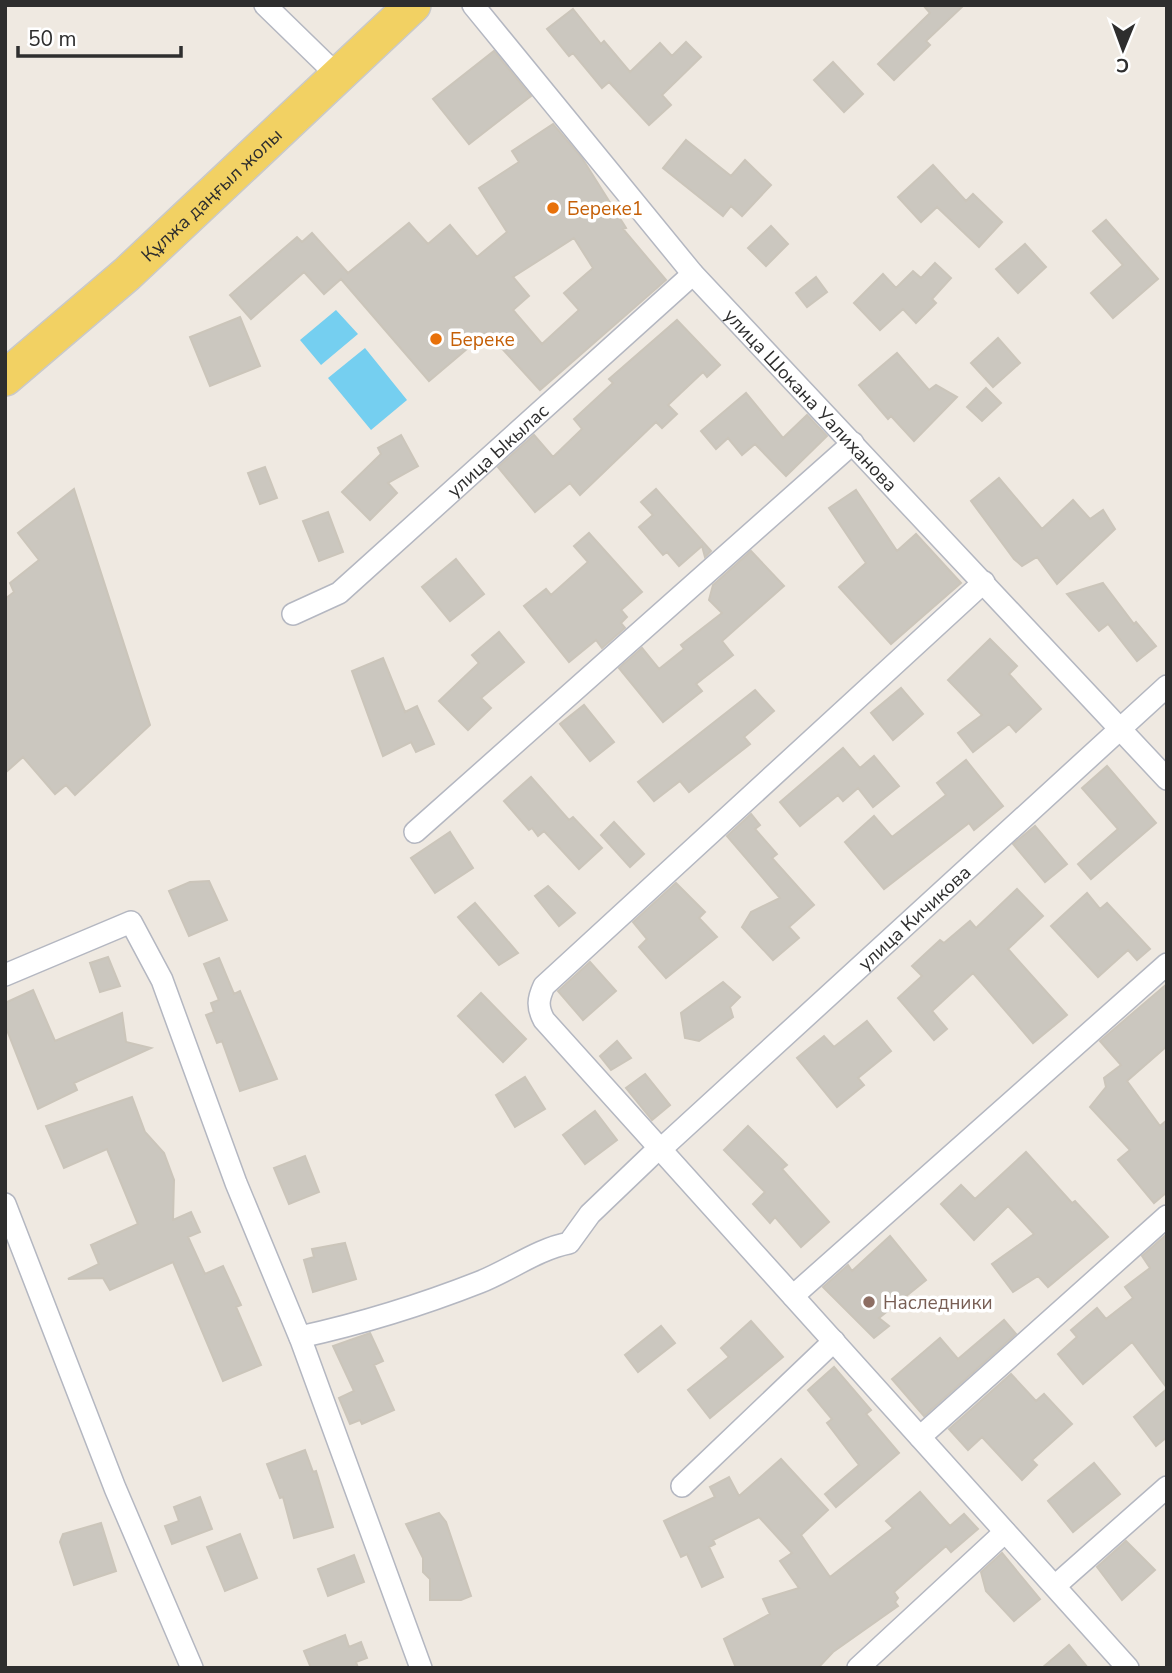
<svg xmlns="http://www.w3.org/2000/svg" width="1172" height="1673" font-family="'Nunito Sans',sans-serif">
  <rect width="100%" height="100%" fill="#efe9e1"/>
  <path fill="#75cff0" d="M336 310 358 334 321 365 300 340Z
    M365 348 407 400 371 430 328 378Z"/>
  <path fill="#cbc7bf" stroke="#cbc5ba" stroke-width="2" fill-rule="evenodd" d="M923 5H964L926 41 930 45 894 80 878 64 930 13Z
    M573 9 601 44 604 41 630 72 660 43 672 56 686 42 701 57 662 95 671 105 649 125 609 82 602 88 573 53 569 56 547 29Z
    M494 51 531 96 469 144 433 99Z
    M833 62 863 94 844 112 814 80Z
    M553 124 582 158 626 228 623 229 666 280 540 390 487 332 429 381 341 279 324 294 304 272 251 319 230 295 297 237 302 242 312 233 348 273 409 223 428 244 450 225 477 257 507 232 479 188 519 162 512 151ZM574 238 593 268 564 293 579 310 542 344 513 310 529 296 513 277Z
    M686 140 731 176 745 160 771 185 742 216 731 206 723 216 663 168Z
    M933 165 966 201 973 194 1002 222 979 247 937 207 921 222 898 197Z
    M1106 220 1158 279 1113 318 1091 293 1123 265 1093 231Z
    M771 226 788 244 766 266 748 248Z
    M1025 244 1046 267 1018 293 996 269Z
    M935 263 951 278 932 299 936 303 916 323 903 309 880 330 854 303 883 274 896 288 913 271 921 278Z
    M816 277 827 292 807 307 796 293Z
    M240 317 260 366 210 386 190 337Z
    M677 320 720 365 707 377 703 372 668 405 677 414 662 428 656 422 580 495 570 483 535 512 498 467 534 435 553 457 582 429 574 419 613 383 609 379Z
    M998 338 1020 363 993 387 971 363Z
    M897 353 929 390 936 385 957 397 914 441 891 416 888 419 859 385Z
    M986 388 1001 403 982 421 967 407Z
    M746 393 783 438 807 415 827 436 786 476 755 444 742 455 728 438 716 449 701 431Z
    M401 435 418 466 388 483 397 493 370 520 342 492 381 454 378 448Z
    M265 467 277 498 260 504 248 473Z
    M999 478 1042 529 1073 500 1090 519 1103 510 1115 529 1057 584 1037 557 1022 566 1014 559 971 501Z
    M74 489 150 725 75 795 66 785 55 794 23 757 5 773V599L14 592 10 583 39 560 18 533Z
    M656 489 711 551 705 557 702 546 679 566 667 552 663 555 639 527 653 515 641 502Z
    M856 490 897 551 916 534 961 583 891 644 839 587 866 563 829 508Z
    M328 512 343 552 319 561 303 521Z
    M589 533 642 592 621 610 627 617 621 623 625 628 602 648 596 640 569 662 524 606 546 589 551 595 588 562 574 546Z
    M751 551 784 586 722 641 733 655 696 684 702 691 663 722 619 668 642 648 659 669 684 649 681 645 722 613 709 600 713 585Z
    M456 559 484 594 450 621 422 587Z
    M1103 583 1134 624 1136 622 1156 646 1137 661 1108 624 1099 631 1067 594Z
    M499 632 524 662 481 698 491 708 468 730 439 701 479 663 472 655Z
    M990 639 1017 666 1009 674 1041 709 1016 732 1009 724 973 752 958 733 982 715 948 680Z
    M383 658 405 712 417 706 434 744 416 752 411 742 383 756 352 671Z
    M901 688 923 714 893 740 871 713Z
    M755 690 774 711 744 737 750 744 689 792 680 781 654 801 638 782Z
    M584 705 614 742 590 761 560 724Z
    M843 748 860 768 874 756 899 786 873 807 858 788 843 801 838 795 800 826 780 802Z
    M966 760 1003 806 974 830 969 823 884 889 845 842 874 816 892 837 946 795 937 783Z
    M1107 766 1156 823 1091 879 1078 864 1118 829 1082 788Z
    M531 777 569 820 573 817 602 848 579 869 544 831 538 836 532 828 529 830 504 801Z
    M751 814 760 825 755 829 777 854 772 858 814 905 789 927 799 938 773 960 742 927 751 912 780 898 727 836Z
    M614 822 644 854 630 867 601 835Z
    M1035 826 1067 864 1045 882 1013 844Z
    M450 832 473 868 435 893 411 858Z
    M209 881 227 920 189 936 169 891 190 882Z
    M676 883 705 912 699 918 717 937 666 978 639 947 647 939 633 922Z
    M548 886 575 913 559 926 535 896Z
    M1017 889 1043 916 1008 949 1067 1015 1033 1043 973 973 932 1011 947 1029 934 1040 898 998 922 976 912 966 940 940 944 943 970 921 976 928Z
    M1087 893 1100 909 1107 903 1150 949 1137 960 1128 950 1098 977 1051 926Z
    M475 903 518 953 499 965 458 917Z
    M108 957 120 986 100 992 90 963Z
    M219 958 234 994 240 991 277 1079 240 1091 222 1041 217 1043 206 1015 214 1012 211 1003 219 1000 204 964Z
    M590 962 616 991 583 1020 558 991Z
    M723 982 740 997 730 1007 733 1017 699 1041 685 1038 681 1013Z
    M1167 984V1046L1127 1081 1160 1126 1167 1120V1192L1154 1203 1118 1160 1130 1150 1090 1107 1106 1087 1104 1078 1121 1065 1100 1041Z
    M33 990 55 1041 122 1013 126 1042 151 1048 74 1083 77 1090 38 1109 5 1025V1003Z
    M481 993 526 1039 503 1062 458 1016Z
    M867 1021 891 1051 858 1078 864 1085 837 1107 797 1058 824 1036 834 1047Z
    M617 1041 631 1058 611 1070 600 1056Z
    M645 1074 670 1105 652 1120 626 1088Z
    M525 1077 545 1109 515 1127 496 1095Z
    M132 1097 145 1132 164 1153 174 1180 173 1220 191 1212 200 1232 188 1237 205 1274 223 1266 241 1305 236 1307 261 1365 223 1381 173 1262 110 1290 103 1278 68 1279 99 1264 91 1245 138 1224 107 1149 64 1168 46 1126Z
    M595 1111 617 1140 585 1164 563 1135Z
    M748 1126 787 1165 782 1169 829 1222 801 1247 775 1217 770 1223 753 1204 765 1192 724 1150Z
    M1026 1152 1072 1203 1075 1201 1108 1237 1048 1287 1038 1276 1013 1292 992 1264 1034 1234 1008 1206 974 1240 941 1204 961 1185 975 1199Z
    M305 1156 319 1192 289 1204 274 1168Z
    M1167 1234V1388L1132 1342 1083 1384 1058 1354 1077 1337 1071 1330 1097 1308 1106 1319 1133 1298 1125 1287 1150 1268 1142 1256Z
    M890 1236 926 1280 879 1318 889 1326 874 1338 823 1287 848 1265 852 1271Z
    M345 1243 356 1279 313 1292 304 1260 314 1257 312 1249Z
    M1004 1320 1016 1334 924 1416 892 1379 940 1338 958 1359Z
    M751 1321 783 1357 710 1418 688 1390 729 1357 721 1348Z
    M661 1326 675 1343 638 1372 625 1355Z
    M370 1333 383 1361 374 1365 394 1410 362 1424 360 1420 350 1424 339 1398 354 1391 333 1346Z
    M834 1367 871 1410 866 1414 899 1453 836 1507 825 1494 859 1465 827 1423 832 1419 808 1390Z
    M1011 1374 1036 1401 1044 1394 1072 1424 1032 1460 1037 1465 1022 1480 982 1437 968 1450 949 1429Z
    M1167 1389V1437L1156 1446 1134 1417Z
    M305 1450 313 1472 316 1471 333 1527 294 1538 283 1497 280 1498 267 1464Z
    M781 1459 828 1510 801 1535 830 1577 893 1528 886 1521 920 1492 950 1526 964 1514 978 1529 951 1552 946 1546 894 1592 898 1598 895 1602 898 1606 833 1652 818 1668H736L724 1639 770 1614 763 1599 799 1588 780 1561 792 1553 759 1517 713 1540 715 1544 709 1547 723 1577 702 1587 687 1554 681 1557 664 1521 715 1497 710 1487 729 1477 739 1496Z
    M1094 1463 1120 1494 1073 1532 1048 1501Z
    M200 1497 212 1529 172 1544 165 1526 179 1521 174 1507Z
    M439 1513 446 1522 471 1596 461 1600H430V1579L423 1572V1558L406 1524Z
    M101 1523 116 1571 74 1585 60 1542 63 1534Z
    M240 1534 257 1578 225 1591 207 1547Z
    M1126 1541 1155 1570 1122 1600 1097 1567Z
    M1002 1553 1040 1599 1014 1621 986 1591 981 1572Z
    M354 1555 364 1582 328 1596 318 1569Z
    M345 1635 349 1647 361 1642 367 1658 356 1662 358 1668H311L304 1651Z
    M1069 1645 1088 1668H1042Z"/>
  <g fill="none" stroke-linecap="round" stroke-linejoin="round">
    <defs>
      <g id="minor">
        <path d="M265 5 337 75"/>
        <path id="s1" d="M473 5 693 274 1167 779"/>
        <path d="M984 582 544 986C538 999 537 1007 544 1020L1128 1668"/>
        <path id="s2" d="M293 614 339 593 693 274"/>
        <path d="M415 832 853 443"/>
        <path d="M5 975 131 922 162 980 236 1183 301 1340 421 1668"/>
        <path id="s3" d="M661 1149 1167 686"/>
        <path d="M5 1204 115 1488 192 1668"/>
        <path d="M793 1296 1167 964"/>
        <path d="M300 1337C364 1323 419 1306 480 1282 510 1270 538 1249 569 1243L590 1214 659 1148"/>
        <path d="M920 1437 1167 1216"/>
        <path d="M682 1486 834 1341"/>
        <path d="M1055 1586 1167 1487"/>
        <path d="M858 1668 1005 1532"/>
      </g>
      <g id="primary">
        <path id="s4" d="M5 378 127 274 413 5"/>
      </g>
    </defs>
    <use href="#minor" stroke="#b4b7c1" stroke-width="24"/>
    <use href="#primary" stroke="#c9c9c9" stroke-width="38"/>
    <use href="#minor" stroke="#fff" stroke-width="21"/>
    <use href="#primary" stroke="#f2d163" stroke-width="35"/>
  </g>
  <g fill="#e8710a" stroke="#fff" stroke-width="2.5">
    <circle cx="553" cy="208" r="7"/>
    <circle cx="436" cy="339" r="7"/>
  </g>
  <circle fill="#8d6e63" stroke="#fff" stroke-width="2.5" cx="869" cy="1302" r="7"/>
  <g text-anchor="middle" stroke-width="7" stroke-linejoin="round" paint-order="stroke">
    <g font-size="19" fill="#2e2e2e" stroke="#fff">
      <text dy="7" stroke="none"><textPath href="#s4" startOffset="276">Құлжа даңғыл жолы</textPath></text>
      <text dy="7" stroke="none"><textPath href="#s1" startOffset="520">улица Шокана Уалиханова</textPath></text>
      <text dy="7" stroke="none"><textPath href="#s2" startOffset="264">улица Ыкылас</textPath></text>
      <text dy="7" stroke="none"><textPath href="#s3" startOffset="343">улица Кичикова</textPath></text>
    </g>
    <g font-size="19" fill="#c56008" stroke="#fff" text-anchor="start">
      <text x="567" y="215">Береке1</text>
      <text x="450" y="346">Береке</text>
    </g>
    <g font-size="19" fill="#785e54" stroke="#fff" text-anchor="start">
      <text x="883" y="1309">Наследники</text>
    </g>
  </g>
  <rect width="1172" height="1673" fill="none" stroke="#2e2e2e" stroke-width="14"/>
  <g transform="translate(1123 49) rotate(181)" stroke="#ffffff" stroke-width="5" paint-order="stroke">
  <path d="M0-5L12 26L0 18L-12 26Z" fill="#2e2e2e"/>
  <text y="-10" font-size="19" font-weight="bold" text-anchor="middle" fill="#2e2e2e">С</text>
  </g>
  <path d="M18 46v10h163v-10" fill="none" stroke="#2e2e2e" stroke-width="3.5"/>
  <text x="28" y="46" font-size="21" fill="#2e2e2e" stroke="#ffffff" stroke-width="5" paint-order="stroke">50 m</text>
</svg>
